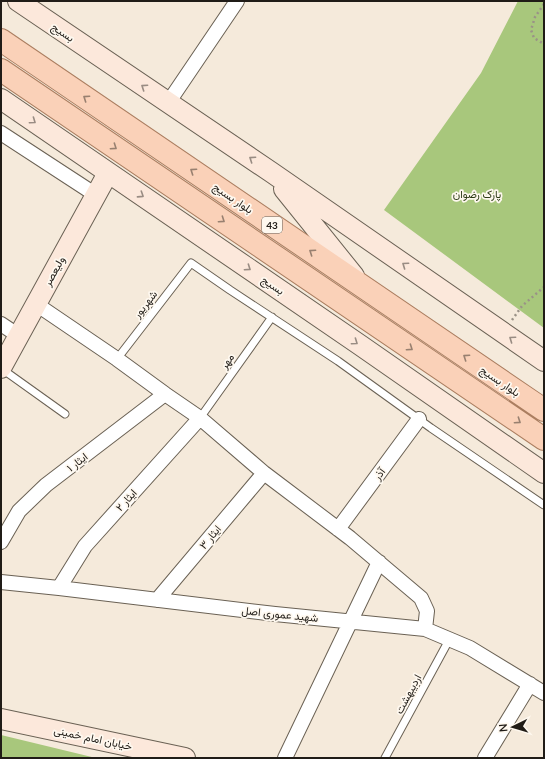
<svg xmlns="http://www.w3.org/2000/svg" width="545" height="759" font-family="Lato,Vazirmatn,sans-serif">
  <rect width="100%" height="100%" fill="#f5eadb"/>
  <path fill="#a8c77c" d="M518 1H544V328L384 210 481 73Z
    M1 735 96 758H1Z"/>
  <g fill="none" stroke-linecap="round" stroke-linejoin="round">
    <defs>
      <path id="lane" d="M117 359 191 263 230 290 338 361 431 428 544 505
        M2 369 65 414
        M200 418 272 317
        M385 758 449 640"/>
      <path id="street" d="M168 103 237 1
        M1 133 96 195
        M36 304 117 359 165 394 200 418 264 473 350 538 421 598 427 611 425 629
        M1 324 19 336
        M338 529 419 419
        M1 542 19 511 46 485 165 394
        M1 582 59 588 275 614 425 629 470 648 544 693
        M59 588 85 546 200 418
        M157 600 264 473
        M285 758 379 562
        M485 758 530 684"/>
      <path id="secondary" d="M18 1 271 172 544 361
        M1 99 360 345 544 473
        M284 189 354 276
        M1 368 108 173
        M1 719 185 758"/>
      <path id="primary" d="M1 40 544 410
        M1 70 544 439"/>
    </defs>
    <use href="#lane" stroke="#6a6154" stroke-width="9"/>
    <use href="#street" stroke="#6a6154" stroke-width="16"/>
    <use href="#secondary" stroke="#6a6154" stroke-width="22"/>
    <use href="#primary" stroke="#ab7e60" stroke-width="24"/>
    <path stroke="#9a9287" stroke-width="2.5" stroke-dasharray="2 3" stroke-linecap="butt" d="M544 4 535 17 531 30 534 38 544 44
      M512 320 522 306 544 287"/>
    <use href="#lane" stroke="#fff" stroke-width="7"/>
    <use href="#street" stroke="#fff" stroke-width="14"/>
    <use href="#secondary" stroke="#fce8db" stroke-width="20"/>
    <use href="#primary" stroke="#fad1b8" stroke-width="22"/>
  </g>
  <defs><path id="oneway-chevron" d="M-2-3.5L2.5 0L-2 3.5" fill="none" stroke-width="1.6" stroke-linecap="round" stroke-linejoin="round"/></defs>
  <g stroke="#998c83">
    <use href="#oneway-chevron" transform="translate(144 87) rotate(-146)"/>
    <use href="#oneway-chevron" transform="translate(33 121) rotate(35)"/>
    <use href="#oneway-chevron" transform="translate(252 159) rotate(-146)"/>
    <use href="#oneway-chevron" transform="translate(141 195) rotate(33)"/>
    <use href="#oneway-chevron" transform="translate(405 265) rotate(-145)"/>
    <use href="#oneway-chevron" transform="translate(248 268) rotate(34)"/>
    <use href="#oneway-chevron" transform="translate(512 339) rotate(-145)"/>
    <use href="#oneway-chevron" transform="translate(355 342) rotate(35)"/>
  </g>
  <g stroke="#988070">
    <use href="#oneway-chevron" transform="translate(86 98) rotate(-146)"/>
    <use href="#oneway-chevron" transform="translate(114 147) rotate(34)"/>
    <use href="#oneway-chevron" transform="translate(193 171) rotate(-146)"/>
    <use href="#oneway-chevron" transform="translate(222 220) rotate(34)"/>
    <use href="#oneway-chevron" transform="translate(312 252) rotate(-146)"/>
    <use href="#oneway-chevron" transform="translate(410 348) rotate(34)"/>
    <use href="#oneway-chevron" transform="translate(466 357) rotate(-146)"/>
    <use href="#oneway-chevron" transform="translate(518 421) rotate(34)"/>
  </g>
  <g text-anchor="middle" stroke-width="3.5" stroke-linejoin="round" paint-order="stroke">
    <rect fill="#fef8ef" stroke="#635e58" stroke-width="1" x="262" y="217" width="20" height="16" rx="3"/>
    <g font-size="10" font-weight="bold" fill="#201c17">
      <text x="272" y="229">43</text>
    </g>
    <g font-size="11" fill="#201c17" stroke="#fef8ef">
      <text transform="translate(63 32) rotate(34)" y="4">بسیج</text>
      <text transform="translate(233 198) rotate(34)" y="4">بلوار بسیج</text>
      <text transform="translate(54 271) rotate(-61)" y="4">ولیعصر</text>
      <text transform="translate(273 285) rotate(34)" y="4">بسیج</text>
      <text transform="translate(145 304) rotate(-52)" y="4">شهریور</text>
      <text transform="translate(227 361) rotate(-54)" y="4">مهر</text>
      <text transform="translate(500 381) rotate(34)" y="4">بلوار بسیج</text>
      <text transform="translate(77 462) rotate(-38)" y="4">ایثار ۱</text>
      <text transform="translate(379 474) rotate(-53)" y="4">آذر</text>
      <text transform="translate(126 500) rotate(-48)" y="4">ایثار ۲</text>
      <text transform="translate(210 537) rotate(-50)" y="4">ایثار ۳</text>
      <text transform="translate(280 614) rotate(6)" y="4">شهید عموری اصل</text>
      <text transform="translate(408 694) rotate(-62)" y="4">اردیبهشت</text>
      <text transform="translate(93 738) rotate(12)" y="4">خیابان امام خمینی</text>
    </g>
    <g font-size="11" fill="#2c3a16" stroke="#fef8ef">
      <text x="477" y="198">پارک رضوان</text>
    </g>
  </g>
  <rect width="545" height="759" fill="none" stroke="#201c17" stroke-width="4"/>
  <g transform="translate(513 727) rotate(265)" stroke="#fef8ef" stroke-width="3" paint-order="stroke">
  <path d="M0-3L7 15L0 10L-7 15Z" fill="#201c17"/>
  <text y="-6" font-size="11" font-weight="bold" text-anchor="middle" fill="#201c17">N</text>
  </g>
</svg>
